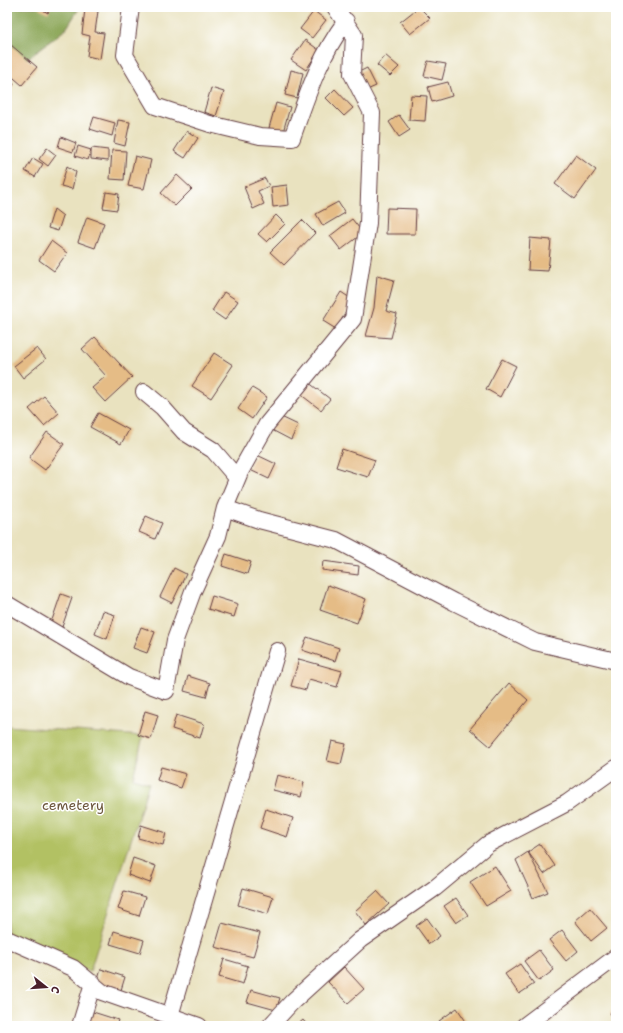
<svg xmlns="http://www.w3.org/2000/svg" width="623" height="1033" font-family="'Shantell Sans',sans-serif">
  <rect width="100%" height="100%" fill="#fff"/>
  <filter id="ink" filterUnits="userSpaceOnUse"><feTurbulence type="fractalNoise" baseFrequency=".025" numOctaves="2"/><feDisplacementMap in="SourceGraphic" scale="8" xChannelSelector="R" yChannelSelector="G"/><feConvolveMatrix kernelMatrix="1 2 1 2 8 2 1 2 1" color-interpolation-filters="sRGB"/></filter>
  <filter id="wash" filterUnits="userSpaceOnUse"><feTurbulence type="fractalNoise" baseFrequency=".012" numOctaves="4" result="noise"/><feDisplacementMap in="SourceGraphic" scale="16" xChannelSelector="R" yChannelSelector="G"/><feGaussianBlur stdDeviation="0.9" result="paint"/><feColorMatrix in="noise" values="0 0 0 0 0 0 0 0 0 0 0 0 0 0 0 0 0 1.4 0 .05"/><feComposite in="paint" operator="in"/></filter>
  <g filter="url(#wash)">
    <rect width="100%" height="100%" fill="#e9e2bf"/>
    <path fill="#b2c164" stroke="#7e7048" d="M7 726 143 736 133 778 149 783 90 971 7 949Z"/>
    <path fill="#8da75a" stroke="#6c6342" d="M7 7H80L66 29 7 74Z"/>
    <g id="blocks">
      <path fill="#e5bc86" d="M37 7H51L48 13Z
        M419 7 430 18 410 34 400 22Z
        M85 9 98 11 95 32 104 33 100 59 87 56 90 36 82 34Z
        M314 11 326 20 312 38 300 29Z
        M305 40 319 50 306 70 291 60Z
        M11 45 37 67 22 85 7 72V49Z
        M385 55 399 67 390 76 377 65Z
        M428 61 446 64 442 80 424 76Z
        M367 68 376 86 367 90 359 72Z
        M291 70 303 73 297 98 285 95Z
        M7 79 14 84 7 94Z
        M448 82 452 96 432 102 428 87Z
        M211 88 224 92 216 116 204 112Z
        M335 89 353 108 344 116 326 98Z
        M411 95 427 96 425 121 409 120Z
        M276 103 290 107 283 132 269 128Z
        M399 115 410 130 399 137 389 122Z
        M94 117 115 123 112 136 90 129Z
        M118 120 130 122 125 146 114 143Z
        M187 131 198 138 185 158 174 151Z
        M61 137 76 143 73 152 58 147Z
        M78 146 91 150 92 148 108 150V161L91 159V150L88 160 75 156Z
        M47 148 56 155 48 166 39 159Z
        M112 150 126 151 124 180 110 179Z
        M576 155 596 170 575 199 555 184Z
        M135 156 151 160 144 189 128 186Z
        M33 158 43 164 35 177 25 171Z
        M67 166 76 172 72 189 61 186Z
        M177 175 192 189 175 206 161 193Z
        M265 178 269 186 258 191 264 204 253 209 244 187Z
        M287 185 289 205 273 207 271 187Z
        M106 192 119 194 117 210 103 208Z
        M338 202 345 213 323 226 316 214Z
        M387 208 416 209 415 234H386Z
        M54 209 63 216 58 231 48 228Z
        M276 215 285 224 267 242 258 234Z
        M87 217 104 223 95 248 78 242Z
        M352 219 363 233 341 250 330 236Z
        M302 220 315 233 284 265 270 252Z
        M530 238 551 240 548 271 528 270Z
        M51 241 67 253 54 271 39 260Z
        M377 275 394 280 386 311 397 314 391 338 366 336 374 308Z
        M224 292 238 301 225 320 212 311Z
        M341 292 353 300 336 329 323 321Z
        M95 337 132 377 105 402 92 388 106 376 82 349Z
        M37 348 46 359 23 378 14 366Z
        M214 353 233 365 211 398 192 386Z
        M502 359 516 366 500 397 486 389Z
        M308 382 330 399 321 410 300 394Z
        M252 388 267 397 252 419 238 409Z
        M44 396 59 413 44 426 29 409Z
        M98 413 129 430 121 444 90 427Z
        M277 415 298 425 291 440 270 429Z
        M47 432 64 444 45 470 29 458Z
        M342 449 375 460 368 477 336 467Z
        M255 454 276 464 269 479 248 469Z
        M146 516 162 523 155 539 139 532Z
        M226 554 251 562 247 574 222 566Z
        M323 561 359 566 358 575 322 570Z
        M174 568 186 574 172 603 160 597Z
        M328 585 366 599 357 623 320 610Z
        M61 594 72 598 62 627 51 623Z
        M212 596 238 604 234 617 208 609Z
        M103 611 115 615 107 639 95 634Z
        M141 627 155 632 147 653 133 648Z
        M307 637 339 648 335 661 302 650Z
        M299 659 342 671 337 687 309 679 306 690 291 686Z
        M188 676 210 683 206 697 184 691Z
        M509 683 528 700 490 746 470 729Z
        M145 711 158 715 151 739 138 735Z
        M176 715 204 724 200 738 172 729Z
        M332 741 346 744 341 764 327 761Z
        M161 767 186 774 181 788 157 780Z
        M277 775 304 782 301 797 273 790Z
        M266 809 293 818 287 837 260 828Z
        M141 825 166 833 163 845 138 838Z
        M540 844 555 866 544 874 528 852 548 892 533 898 516 860Z
        M133 858 156 866 150 883 128 875Z
        M495 866 511 891 486 906 470 882Z
        M243 888 273 897 268 914 238 905Z
        M124 891 145 897 139 916 118 909Z
        M377 891 389 904 366 925 355 911Z
        M456 898 468 915 456 923 444 906Z
        M590 908 607 928 591 941 575 921Z
        M427 918 440 936 429 944 416 926Z
        M222 923 260 933 253 957 215 947Z
        M562 930 578 951 566 961 549 940Z
        M114 931 144 940 140 953 110 944Z
        M539 950 554 970 539 981 524 961Z
        M224 959 248 966 243 984 219 977Z
        M520 964 534 984 519 994 505 974Z
        M344 967 364 989 348 1003 328 982Z
        M101 969 125 977 121 990 97 983Z
        M251 990 280 998 276 1010 247 1002Z
        M457 1008 469 1026H443L439 1021Z
        M616 1008V1022L610 1013Z
        M93 1012 118 1020 116 1026H88Z
        M303 1020 308 1026H296Z"/>
    </g>
  </g>
  <g filter="url(#ink)">
    <use href="#blocks" fill-opacity="0" stroke="#623c41" stroke-width="1"/>
    <g fill="none" stroke-linecap="round" stroke-linejoin="round">
      <defs>
        <path id="minor" d="M131 7 125 55 155 106 210 124 260 136 292 138C307 96 319 57 346 21
          M335 7 354 35 352 74 372 113 368 223 353 319 267 424 240 472 225 508 259 520 336 540 454 602 535 642 616 661
          M144 392 162 407 184 432 213 450 237 478
          M7 604 129 677 166 691 175 640 193 591 218 536 225 508
          M7 939 73 968 102 992 199 1026
          M170 1016 277 651
          M80 1026 93 983
          M270 1026 292 1002 360 940 435 888 488 844 567 803 616 768
          M524 1026 616 957"/>
      </defs>
      <use href="#minor" stroke="#623c41" stroke-width="18"/>
      <use href="#minor" stroke="#fff" stroke-width="16"/>
    </g>
  </g>
  <g text-anchor="middle" stroke-width="3" stroke-linejoin="round" paint-order="stroke">
    <g font-size="14" fill="#6e583f" stroke="#fff">
      <text x="73" y="810">cemetery</text>
    </g>
  </g>
  <rect width="623" height="1033" fill="none" stroke="#fff" stroke-width="24"/>
  <g transform="translate(46 987) rotate(107)" stroke="#ffffff" stroke-width="3" paint-order="stroke">
  <path d="M0-3L7 15L0 10L-7 15Z" fill="#4a1f2b"/>
  <text y="-6" font-size="11" font-weight="bold" text-anchor="middle" fill="#4a1f2b">С</text>
  </g>
</svg>
